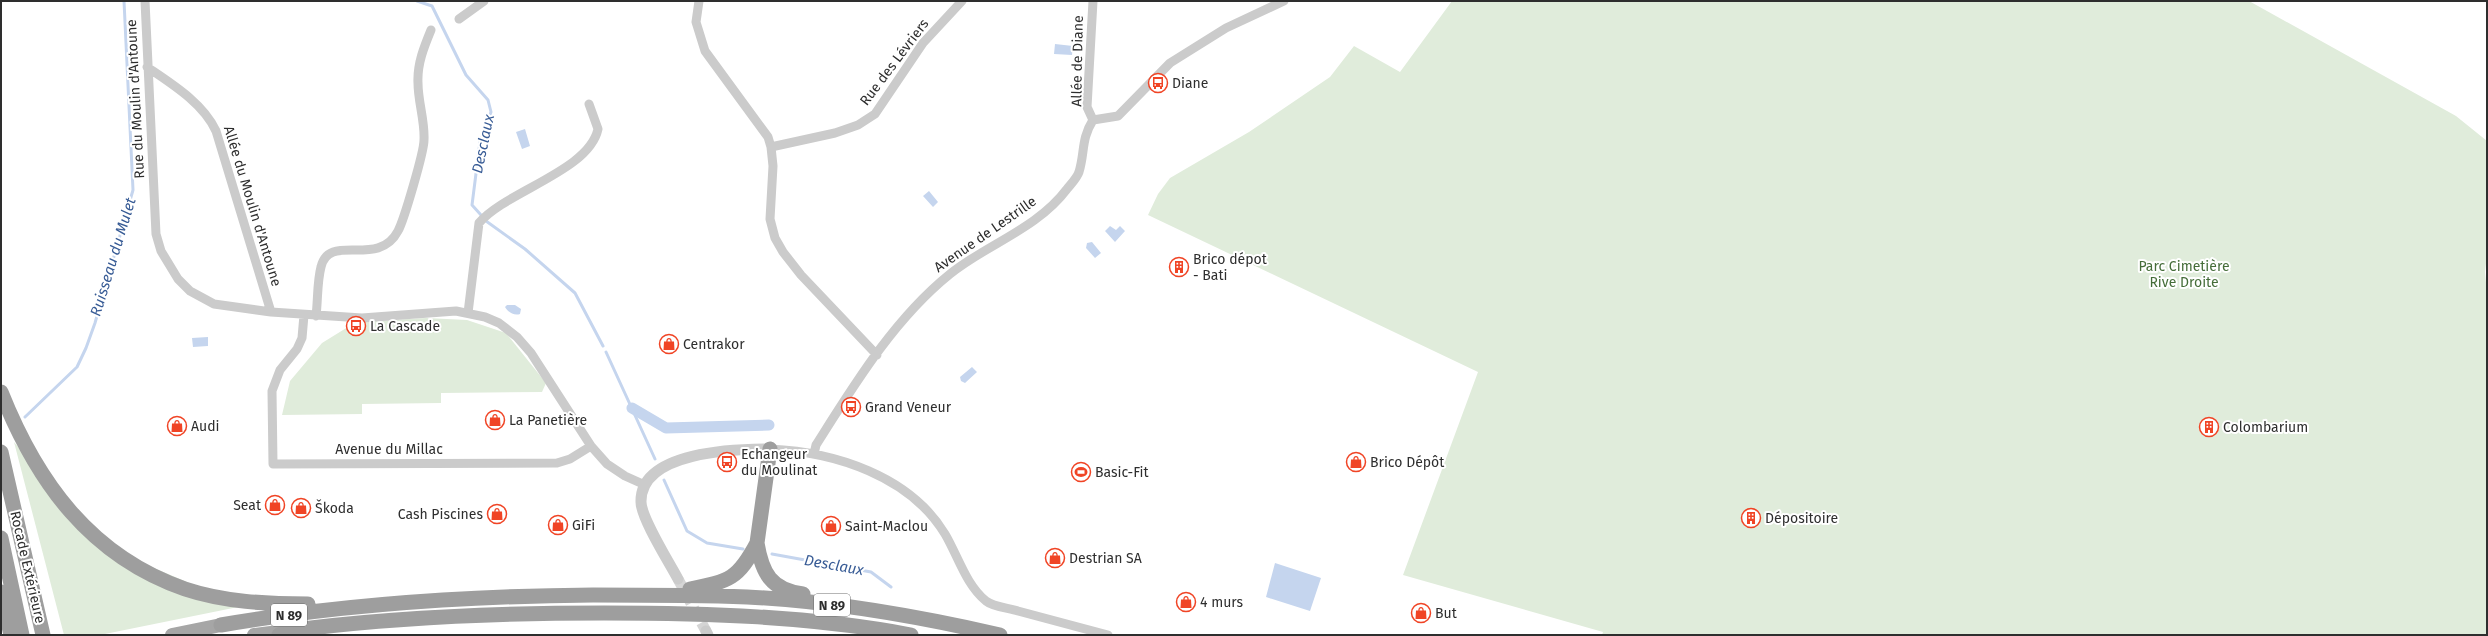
<svg xmlns="http://www.w3.org/2000/svg" width="2488" height="636" font-family="'Fira Sans',sans-serif">
  <rect width="100%" height="100%" fill="#fff"/>
  <path fill="#e0ecdb" d="M1452 1H2249L2456 116 2487 141V255L2485 272 2487 293V635H1602L1603 632 1403 575 1478 372 1148 215 1158 194 1170 178 1249 132 1330 77 1354 46 1400 72Z
    M426 318 467 320 506 333 546 383 542 392 441 393V403L362 404V414L282 415 290 381 322 343 356 322Z
    M14 442 98 544 243 606 100 635H64Z"/>
  <path fill="#c5d5ee" d="M1055 44 1073 46 1072 55 1054 54Z
    M525 129 530 146 522 149 516 132Z
    M929 191 938 202 933 207 923 196Z
    M1110 226 1116 230 1120 226 1125 231 1115 242 1105 231Z
    M1092 242 1101 253 1095 258 1086 248 1087 243Z
    M507 305H515L521 309 520 314C514 316 508 312 505 307Z
    M208 337V346L193 347 192 338Z
    M972 367 977 372 965 383 961 381 960 377Z
    M1275 563 1321 578 1310 611 1266 597Z"/>
  <g fill="none" stroke-linecap="round" stroke-linejoin="round">
    <path stroke="#c5d5ee" stroke-width="3" d="M417 1 432 6 466 75 488 100 491 112 480 142 472 205 481 215
      M486 221 525 249 575 293 603 346
      M606 352 655 459
      M25 417 77 367 86 348 95 323 133 190 124 1
      M664 480 687 531 707 543 743 549
      M772 554 871 572 891 587"/>
    <path stroke="#c5d5ee" stroke-width="11" d="M632 408 666 428 769 425"/>
    <path stroke="#d5d5d5" stroke-width="11" stroke-dasharray="11 5.5" stroke-linecap="butt" d="M678 579 706 631"/>
    <path stroke="#cbcbcb" stroke-width="9" d="M145 1 156 234 161 251 178 279 190 291 214 304 271 312 362 318 456 311 485 317 499 323 517 337 531 353 591 446 607 464 625 476 645 485
      M699 1 696 22 705 51 768 137 771 147 773 166 770 219 775 238 783 252 801 275 877 355
      M1093 1 1087 107 1093 120
      M459 19 484 1
      M147 67C172 84 203 103 216 131L271 312
      M771 147 835 133 858 125 875 114 923 43 962 1
      M468 313 479 223C506 191 589 171 598 129L589 104
      M304 315 302 338 297 349 280 370 272 391 273 464 557 463 570 459 591 446
      M316 316C318 300 317 282 321 267 329 232 378 269 398 231 404 220 424 152 424 140 425 121 418 102 418 83 417 64 424 47 431 30
      M770 449C835 452 910 476 945 534 958 556 966 585 986 601 993 607 1009 608 1018 611 1048 619 1078 627 1108 635
      M814 454 816 445C854 385 894 319 950 274 987 244 1037 229 1067 189 1071 184 1077 178 1079 172 1085 152 1081 139 1093 120L1118 116 1170 63 1226 28 1284 1"/>
    <path stroke="#cbcbcb" stroke-width="11" d="M678 579C669 562 641 518 641 502 640 451 736 449 770 449
      M706 631 708 635"/>
    <path stroke="#a6a6a6" stroke-width="14" d="M172 635 221 625
      M254 635 287 631"/>
    <path stroke="#9e9e9e" stroke-width="15" d="M1 392C37 482 90 556 185 589 224 602 267 604 308 604
      M770 449 757 543C762 573 771 590 803 594
      M1 452 43 635
      M1 538 22 635
      M690 589C730 581 738 579 757 543
      M1 592 11 635
      M221 625C344 604 468 596 593 595 644 595 696 595 747 597 832 601 917 616 1000 635
      M279 635 287 631C393 617 498 613 604 613 706 613 810 616 911 635"/>
  </g>
  <defs>
    <symbol id="bus-ring" viewBox="-11 -11 22 22"><circle r="9.5" fill="#fff" stroke="#f04425" stroke-width="1.5"/><path d="M-5-6H5V4H4V6H2V4H-2V6H-4V4H-5ZM-3.5-4V0h7V-4ZM-3.5 1.2v1.5H-2V1.2ZM2 1.2v1.5H3.5V1.2Z" fill="#f04425"/></symbol>
    <symbol id="building-ring" viewBox="-11 -11 22 22"><circle r="9.5" fill="#fff" stroke="#f04425" stroke-width="1.5"/><path d="M-4-6H4V6H1V3H-1V6H-4ZM-2.5-4.3h1.7v1.8h-1.7ZM.8-4.3h1.7v1.8H.8ZM-2.5-1h1.7V.8h-1.7ZM.8-1h1.7V.8H.8Z" fill="#f04425"/></symbol>
    <symbol id="shop-ring" viewBox="-11 -11 22 22"><circle r="9.5" fill="#fff" stroke="#f04425" stroke-width="1.5"/><path d="M-5-2.5h2.3a2.7 3.5 0 0 1 5.4 0H5L5.5 6h-11ZM-1.5-2.5h3a1.5 2.3 0 0 0-3 0Z" fill="#f04425"/></symbol>
    <symbol id="stadium-ring" viewBox="-11 -11 22 22"><circle r="9.5" fill="#fff" stroke="#f04425" stroke-width="1.5"/><path d="M0-5a6.5 5 0 1 0 0 10a6.5 5 0 1 0 0-10ZM-3.5-1.8h7v3.6h-7Z" fill="#f04425"/></symbol>
  </defs>
  <g fill-rule="evenodd">
    <use href="#bus-ring" x="1147" y="72" width="22" height="22"/>
    <use href="#building-ring" x="1168" y="256" width="22" height="22"/>
    <use href="#bus-ring" x="345" y="315" width="22" height="22"/>
    <use href="#shop-ring" x="658" y="333" width="22" height="22"/>
    <use href="#bus-ring" x="840" y="396" width="22" height="22"/>
    <use href="#shop-ring" x="484" y="409" width="22" height="22"/>
    <use href="#shop-ring" x="166" y="415" width="22" height="22"/>
    <use href="#building-ring" x="2198" y="416" width="22" height="22"/>
    <use href="#bus-ring" x="716" y="451" width="22" height="22"/>
    <use href="#shop-ring" x="1345" y="451" width="22" height="22"/>
    <use href="#stadium-ring" x="1070" y="461" width="22" height="22"/>
    <use href="#shop-ring" x="264" y="494" width="22" height="22"/>
    <use href="#shop-ring" x="290" y="497" width="22" height="22"/>
    <use href="#shop-ring" x="486" y="503" width="22" height="22"/>
    <use href="#building-ring" x="1740" y="507" width="22" height="22"/>
    <use href="#shop-ring" x="547" y="514" width="22" height="22"/>
    <use href="#shop-ring" x="820" y="515" width="22" height="22"/>
    <use href="#shop-ring" x="1044" y="547" width="22" height="22"/>
    <use href="#shop-ring" x="1175" y="591" width="22" height="22"/>
    <use href="#shop-ring" x="1410" y="602" width="22" height="22"/>
  </g>
  <g text-anchor="middle" stroke-width="4" stroke-linejoin="round" paint-order="stroke">
    <g fill="#fff" stroke="#6d6d6d" stroke-width="1">
      <rect x="814" y="594" width="36" height="22" rx="3"/>
      <rect x="271" y="604" width="36" height="22" rx="3"/>
    </g>
    <g font-size="13" font-weight="bold" fill="#2e2e2e">
      <text x="832" y="610">N 89</text>
      <text x="289" y="620">N 89</text>
    </g>
    <g font-size="14" fill="#2e2e2e" stroke="#fff">
      <text transform="translate(1077 61) rotate(-89)" y="5">Allée de Diane</text>
      <text transform="translate(894 62) rotate(-53)" y="5">Rue des Lévriers</text>
      <text transform="translate(135 99) rotate(-93)" y="5">Rue du Moulin d'Antoune</text>
      <text transform="translate(253 206) rotate(73)" y="5">Allée du Moulin d'Antoune</text>
      <text transform="translate(985 234) rotate(-35)" y="5">Avenue de Lestrille</text>
      <text x="389" y="454">Avenue du Millac</text>
      <text transform="translate(28 567) rotate(77)" y="5">Rocade Extérieure</text>
    </g>
    <g font-size="14" fill="#2e2e2e" stroke="#fff" text-anchor="start">
      <text x="1172" y="88">Diane</text>
      <text x="1193" y="264">Brico dépot<tspan x="1193" dy="16">- Bati</tspan></text>
      <text x="370" y="331">La Cascade</text>
      <text x="683" y="349">Centrakor</text>
      <text x="865" y="412">Grand Veneur</text>
      <text x="509" y="425">La Panetière</text>
      <text x="191" y="431">Audi</text>
      <text x="2223" y="432">Colombarium</text>
      <text x="741" y="459">Echangeur<tspan x="741" dy="16">du Moulinat</tspan></text>
      <text x="1370" y="467">Brico Dépôt</text>
      <text x="1095" y="477">Basic-Fit</text>
      <text x="261" y="510" text-anchor="end">Seat</text>
      <text x="315" y="513">Škoda</text>
      <text x="483" y="519" text-anchor="end">Cash Piscines</text>
      <text x="1765" y="523">Dépositoire</text>
      <text x="572" y="530">GiFi</text>
      <text x="845" y="531">Saint-Maclou</text>
      <text x="1069" y="563">Destrian SA</text>
      <text x="1200" y="607">4 murs</text>
      <text x="1435" y="618">But</text>
    </g>
    <g font-size="14" fill="#456d39" stroke="#fff">
      <text x="2184" y="271">Parc Cimetière<tspan x="2184" dy="16">Rive Droite</tspan></text>
    </g>
    <g font-size="15" font-style="italic" fill="#375b95" stroke="#fff">
      <text transform="translate(483 144) rotate(-78)" y="5">Desclaux</text>
      <text transform="translate(113 257) rotate(-73)" y="5">Ruisseau du Mulet</text>
      <text transform="translate(834 565) rotate(10)" y="5">Desclaux</text>
    </g>
  </g>
  <rect width="2488" height="636" fill="none" stroke="#2e2e2e" stroke-width="4"/>
</svg>
